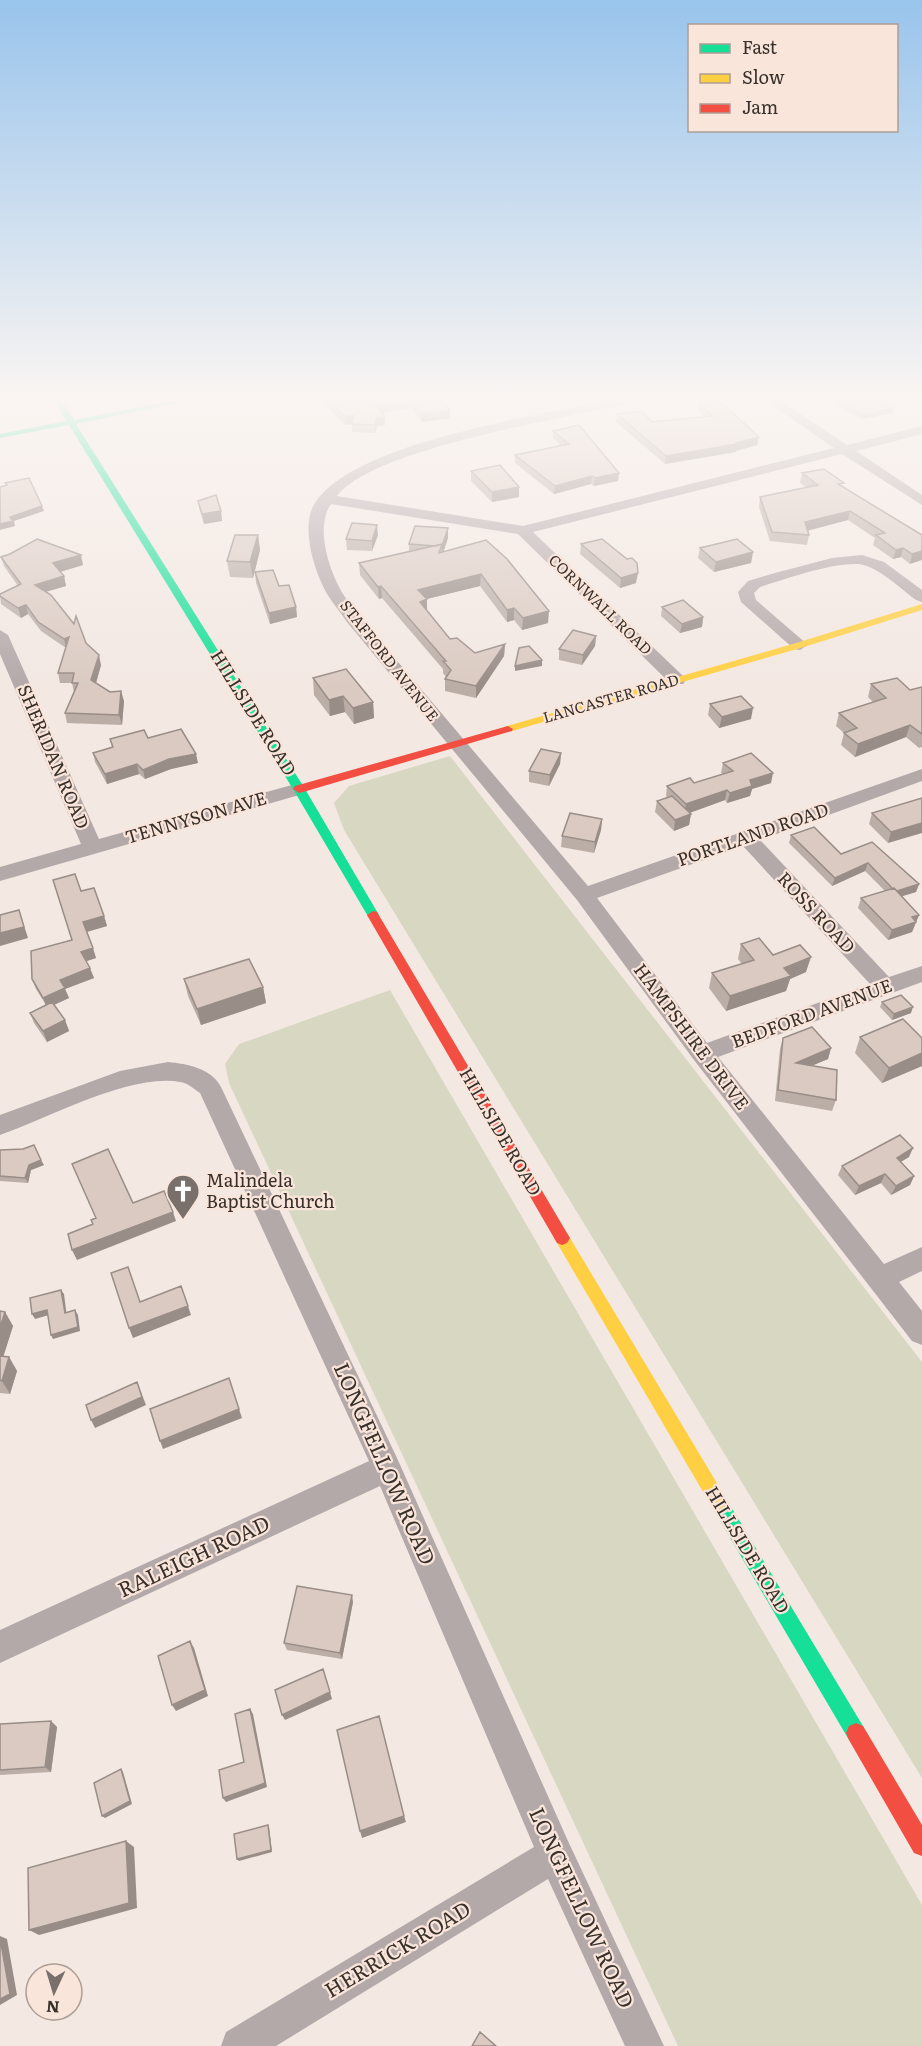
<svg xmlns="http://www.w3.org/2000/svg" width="922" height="2046" font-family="Literata,serif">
  <rect width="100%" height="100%" fill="#f3e8e2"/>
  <path fill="#d8d8c2" d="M450 756 922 1362V1778L344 830 334 803 349 786Z
    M390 990 922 1905V2046H678L229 1083 225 1064 239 1044Z"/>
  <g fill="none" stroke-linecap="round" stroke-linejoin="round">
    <path fill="#b4a9a9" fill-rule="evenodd" d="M605 401H628L622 405C560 419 372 449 337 496L523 526 834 448 766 401H781L847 445 922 426V434L856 451 922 495V505L842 454 533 532 683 676 686 680 683 684H671L518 534 331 504C316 525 327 563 338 585 343 596 352 606 359 616L588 886 922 769V781L760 840 889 977 922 966V982L718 1057 884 1264 922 1247V1271L899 1282 922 1311V1345L912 1341 694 1060 577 900 347 622C339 610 328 598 322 584 313 565 303 530 312 509 341 444 537 416 605 401ZM743 846 870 984 707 1043 597 898Z
      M862 555 884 562 922 590V602L916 600C901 589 885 573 867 566 846 557 782 580 760 587L754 593 756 600 808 645 800 650 794 649 741 602 738 592 748 581 775 573 832 558Z
      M0 630 8 635 99 839 299 783 306 785 308 789 306 793 0 881V867L81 844 0 654Z
      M168 1062C187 1064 211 1068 221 1087L397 1458 568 1841 664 2046H625L548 1879 276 2046H221L226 2032 534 1847 380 1486 0 1663V1630L369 1461 200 1093C194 1089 188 1083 180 1082 130 1073 49 1118 0 1135V1115L120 1071Z"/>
    <path fill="#16e098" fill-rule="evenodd" d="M54 401H62L74 420 172 401H188L76 424 305 789 379 915 377 918H369L293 789 69 425 0 438V434L66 421Z
      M718 1492 724 1495 863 1726 866 1733 863 1740 856 1743 849 1740 712 1507 709 1501 712 1495Z"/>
    <path fill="#ffcf43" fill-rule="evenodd" d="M922 604V610L804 647 512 731H504L503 729 504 727 796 643Z
      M562 1231 567 1233 724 1495 727 1501 724 1507 718 1510 712 1507 557 1243 554 1238 557 1233Z"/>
    <path fill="#f24e42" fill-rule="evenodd" d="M508 726 513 729 512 731 303 792 299 793 293 789 295 786Z
      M373 911 377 912 567 1233 570 1238 567 1243 562 1245 557 1243 367 915Z
      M856 1723 863 1726 922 1825V1856L914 1853 849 1740 846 1733 849 1726Z"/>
  </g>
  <path fill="#bbaea7" d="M322 401H443L450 418 422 422 412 408 382 413 385 417V425L377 426 375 433 352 432V424L345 425Z
    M487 401H523L522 403 487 404Z
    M835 401H882L893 408 892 413 862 419 834 404Z
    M699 402 757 445 736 451V452L665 464 616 422 617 414 652 422 705 417 698 410Z
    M553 431 618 481 594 486 591 484 554 494 515 463V455L561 446 553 438Z
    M471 471 519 497 492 502 471 481Z
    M802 473 843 487 922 535 910 564 901 557 893 559 873 545 875 538 848 520 808 530 809 535 807 545 770 541 759 507 760 497 807 488 800 483Z
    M198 501 221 511 222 521 204 524 200 511Z
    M448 528V538L443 552 486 540 548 623 522 630 514 620 507 622 480 586 427 599V611L450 639 475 653 505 644 504 656 476 698 445 691V679L446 677 443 673V669L382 598 379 599 360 575 359 563 409 552V544Z
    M258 535 260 550 253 578 230 577 227 561Z
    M378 535 372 551 347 550 346 539Z
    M581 544 636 583 620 588 580 554Z
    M700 548 753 552 751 563 714 572 698 558Z
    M1 557 83 565 60 572 64 576 66 586 46 592 86 643 101 665 96 683 124 701 122 725 67 723 65 713 74 692 72 683H60L58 673 66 648 41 631 28 614 21 618 1 604 0 594 18 586 4 566Z
    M255 572 279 586 296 607 297 617 270 624 256 583Z
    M662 607 703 617 702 627 680 633 661 616Z
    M596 636 595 646 582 665 559 660V649Z
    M313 678 373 702 374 718 354 724 345 712 330 716 314 695Z
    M871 684 910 690 922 687V747L919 748 906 737 855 757 841 745 844 733 836 726 839 713 873 702 868 697Z
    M710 704 751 719 719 728 708 715Z
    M148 738 198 763 171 769 145 779 139 774 107 784 95 762 93 753 112 747 110 739Z
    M561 753 560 764 549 786 529 782V771Z
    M723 763 771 783 752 789 750 796 727 803 725 800 689 813 691 814 689 825 674 831 655 812 657 801 667 797 666 796 667 786 694 783 723 774 721 773Z
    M922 798 888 843 869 824 872 813Z
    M602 819 601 830 594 853 561 847 562 836Z
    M791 835 919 884 916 892 902 896 919 915 912 932 888 940 858 908 861 898 885 891 865 871 832 886 789 843Z
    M81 891 104 916 107 926 87 932 96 958 86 961 94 978 65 989 69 998 54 1005 65 1020 69 1031 47 1042 34 1023 30 1013 46 1005 36 989 32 979 72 940Z
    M741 944 773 955 806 972 790 979 786 991 726 1011 709 988 712 973 742 964 738 959Z
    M184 979 263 987 266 1003 201 1025 188 996Z
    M882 1002 911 1013 892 1020 880 1007Z
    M860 1037 922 1038V1066L882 1083 855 1053Z
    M783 1038 831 1048 828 1059 811 1066 836 1100 832 1111 775 1101 780 1049Z
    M0 1150 44 1165 31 1170 28 1183 0 1181Z
    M909 1157 901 1162 914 1176 910 1185 891 1195 881 1183 855 1195 838 1175 842 1166Z
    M0 1311 5 1312 13 1326 3 1357H9L17 1371 10 1394 0 1393Z
    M353 1602 342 1659 287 1650 284 1643Z
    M51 1721 57 1727 51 1772 0 1775V1724Z"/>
  <path fill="#998d88" d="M405 401H412V408L376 414V406Z
    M893 408 892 413 862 419 863 415Z
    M450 410V418L422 422V414Z
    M354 415 355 423 345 425V417Z
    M385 417V425L377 426 375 433V425L376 418Z
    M759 437 757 445 736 451V452L665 464 666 456 736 443Z
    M619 473 618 481 594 486 595 478Z
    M592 476 591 484 554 494 555 486Z
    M519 487V497L492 502V492Z
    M42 506 44 511 14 521 15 526 0 530V524L10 517Z
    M221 511 222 521 204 524 202 514Z
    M850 511 848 520 803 532 805 522Z
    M377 525 378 535 372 551V541Z
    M448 528V538L442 556V546Z
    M258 535 260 550 253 578 250 562Z
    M903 548 901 557 893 559 896 550Z
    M922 551V560L910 564 912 554Z
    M753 552 751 563 714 572 716 562Z
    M81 555 83 565 56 573 53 563Z
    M638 573 636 583 620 588 621 578Z
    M481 574 480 586 418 601V590Z
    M64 576 66 586 37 594 35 585Z
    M381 586 382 598 379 599 378 587Z
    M427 599V611L420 602Z
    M26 605 28 614 21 618 18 608Z
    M296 607 297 617 270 624 269 613Z
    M514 608V620L507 622V610Z
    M549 611 548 623 522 630 523 618Z
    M703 617 702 627 680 633 682 624Z
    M596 636 595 646 582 665 583 655Z
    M69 637 66 648 64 639Z
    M505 644 504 656 476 698V686Z
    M99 655 101 665 94 690 91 680Z
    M542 660V666L515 671V666Z
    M121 691 124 701 122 725 119 715Z
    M343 696 345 712 330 716 329 700Z
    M373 702 374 718 354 724 353 708Z
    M753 708 751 719 719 728 722 717Z
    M910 725 906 737 855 757 858 744Z
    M561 753 560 764 549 786 550 775Z
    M196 754 198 763 171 769 145 779 143 770 169 759Z
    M137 764 139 774 107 784 105 774Z
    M773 773 771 783 752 789 750 796 727 803 730 793 750 780Z
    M727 790 725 800 684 815 686 804Z
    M691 814 689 825 674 831 675 820Z
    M602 819 601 830 594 853 595 842Z
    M922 823V833L888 843 891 832Z
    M868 863 865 871 832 886 835 878Z
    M919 884 916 892 893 899 895 891Z
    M19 910 28 938 0 946V933Z
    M919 915 912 932 888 940 892 930 912 917Z
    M104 916 107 926 86 932 83 922Z
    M93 948 96 958 84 962 81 952Z
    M811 957 806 972 790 979 786 991 726 1011 730 996 784 968Z
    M90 968 94 978 65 989 69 998 47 1008 43 998 60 980Z
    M263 987 266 1003 201 1025 197 1009Z
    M913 1007 911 1013 892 1020 894 1014Z
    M65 1020 69 1031 47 1042 43 1031Z
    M831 1048 828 1059 792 1074 796 1063Z
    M922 1053V1066L882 1083 889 1068Z
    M913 1148 909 1157 893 1166 897 1158Z
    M41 1160 44 1165 31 1170 28 1183 25 1178 29 1165Z
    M885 1174 881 1183 855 1195 859 1186Z
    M914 1176 910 1185 891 1195 896 1186Z
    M173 1212 176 1221 77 1260 72 1250Z
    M61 1290 64 1294 67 1318 65 1313Z
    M188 1306 191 1315 133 1338 129 1328Z
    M47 1310 49 1315 35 1319 32 1314Z
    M75 1310 78 1315 80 1331 53 1339 51 1335Z
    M5 1312 13 1326 0 1367V1328Z
    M9 1357 17 1371 10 1394 2 1381Z
    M137 1382 146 1405 95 1428 91 1420Z
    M239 1409 242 1418 163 1449 160 1441Z
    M352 1595 353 1602 342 1659 340 1653Z
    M190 1641 194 1648 208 1696 176 1711 172 1705Z
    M330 1692 332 1699 285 1720 282 1715Z
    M250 1709 253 1714 267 1787 226 1802 223 1798 265 1783Z
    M51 1721 57 1727 51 1772 45 1767Z
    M121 1769 123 1772 132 1804 105 1818 102 1816Z
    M404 1816 406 1822 362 1838 360 1831Z
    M268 1825 269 1827 272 1852 239 1861 237 1859Z
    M126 1841 134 1847 137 1908 39 1935 29 1930Z
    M0 1936 7 1939 17 1995 0 2005Z"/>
  <path fill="#dacac2" stroke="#998d88" stroke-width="1.5" d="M329 401H405L376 406 385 417 376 418 375 425 352 424 354 415 345 417Z
    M413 401H443L450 410 422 414Z
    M703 401H720L759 437 736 443 737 444 666 456 617 414 641 411 652 422 713 416 699 402Z
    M839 401H882L893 408 863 415Z
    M579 425 619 473 595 478 592 476 555 486 515 455 569 444 553 431Z
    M500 465 519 487 492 492 471 471Z
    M824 469 844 483 838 484 922 535V551L912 554 903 548 896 550 876 535 885 533 850 511 805 522 809 535 772 532 760 497 818 485 802 473Z
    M29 478 42 506 10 517 13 521 0 524V487L7 485 5 483Z
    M216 495 221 511 202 514 198 501Z
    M352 523 377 525 372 541 346 539Z
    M415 526 448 528 442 546V544L436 546 409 544Z
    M235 535H258L250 562 227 561Z
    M37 539 81 555 53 563 64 576 35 585 51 595 74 624 76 616 86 643 99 655 91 680 110 692 121 691 119 715 65 713 78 683H72L74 673H58L69 637 64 639 38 622 26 605 18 608 0 596V594L21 584 1 557 10 554Z
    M602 539 627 559 632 558 637 563 638 573 621 578 581 544Z
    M737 539 753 552 716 562 700 548Z
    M486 540 507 559 549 611 523 618 514 608 507 610 481 574 418 590 427 599 420 602 450 639 457 638 475 653 505 644 476 686 445 679 451 670 443 661H446L381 586 378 587 359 563 442 544 439 553Z
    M273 570 279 586 289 585 296 607 269 613 255 572Z
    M683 600 703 617 682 624 662 607Z
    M573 630 596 636 583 655 559 649Z
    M529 646 542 660 515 666 519 648Z
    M346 669 373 702 353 708 343 696 329 700 313 678Z
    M897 678 910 690 922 687V734L910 725 858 744 844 733 857 728 839 713 886 698 871 684Z
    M741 696 753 708 722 717 710 704Z
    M181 729 196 754 169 759 143 770 137 764 105 774 93 753 113 747 110 739 144 730 148 738Z
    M541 749 561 753 550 775 529 771Z
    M751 753 773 773 750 780 752 786 730 793 727 790 686 804 667 786 690 778 694 783 733 771 723 763Z
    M672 796 691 814 675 820 657 801Z
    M922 798V823L891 832 872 813Z
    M570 813 602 819 595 842 562 836Z
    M814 827 841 854 872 842 919 884 897 891 894 888 893 889 868 863 835 878 791 835Z
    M75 874 81 891 94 888 104 916 83 922 93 948 81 952 90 968 60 980 65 988 43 998 32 979 31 951 72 940 53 880Z
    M894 888 919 915 912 917 916 922 892 930 861 898Z
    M19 910 24 927 0 933V915Z
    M759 938 773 955 800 945 811 957 784 968 791 976 730 996 712 973 754 960 741 944Z
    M249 959 263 987 197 1009 184 979Z
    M901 995 913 1007 894 1014 882 1002Z
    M52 1002 65 1020 43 1031 30 1013Z
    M903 1019 922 1038V1053L889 1068 860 1037Z
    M812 1027 831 1048 796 1063 837 1070 836 1100 778 1090 783 1038Z
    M900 1135 913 1148 897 1158 914 1176 896 1186 885 1174 859 1186 842 1166Z
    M34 1145 41 1160 29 1165 25 1178 0 1176V1150L23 1149Z
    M108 1149 133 1203 164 1191 173 1212 72 1250 68 1234 93 1224 91 1220 96 1218 72 1164Z
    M128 1267 140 1302 181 1286 188 1306 129 1328 111 1273Z
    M61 1290 65 1313 75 1310 78 1327 51 1335 47 1310 32 1314 30 1298Z
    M0 1311 5 1312 0 1328Z
    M0 1356 9 1357 2 1381 0 1380Z
    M229 1378 239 1409 160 1441 150 1409Z
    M137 1382 142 1397 91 1420 86 1405Z
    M297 1586 352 1595 340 1653 284 1643Z
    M190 1641 205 1690 172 1705 158 1656Z
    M323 1669 330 1692 282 1715 275 1690Z
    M250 1709 265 1783 223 1798 219 1770 244 1762 235 1714Z
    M379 1716 404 1816 360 1831 337 1730Z
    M51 1721 45 1767 0 1770V1724Z
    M121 1769 130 1801 102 1816 94 1783Z
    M268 1825 271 1850 237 1859 234 1834Z
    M126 1841 129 1903 29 1930 28 1868Z
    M0 1938 10 1994 0 1999Z
    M480 2032 496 2046H472Z"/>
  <linearGradient id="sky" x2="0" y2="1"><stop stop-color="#99c4ec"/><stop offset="0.58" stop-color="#faf5f2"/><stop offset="1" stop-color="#faf5f2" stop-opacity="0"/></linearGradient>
  <rect width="922" height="687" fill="url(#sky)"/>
  <defs>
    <symbol id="church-pin" viewBox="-11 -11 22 30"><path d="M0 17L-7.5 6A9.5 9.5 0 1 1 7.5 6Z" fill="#79706b" stroke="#fae5db"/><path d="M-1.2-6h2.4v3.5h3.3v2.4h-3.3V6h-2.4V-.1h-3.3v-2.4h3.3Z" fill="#fff"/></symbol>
  </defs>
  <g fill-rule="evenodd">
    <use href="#church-pin" x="164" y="1172" width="38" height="52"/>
  </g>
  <g text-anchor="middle" stroke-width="4.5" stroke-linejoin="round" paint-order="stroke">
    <g font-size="15" fill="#37302b" stroke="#fae5db">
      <text transform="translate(600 605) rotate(44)" y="5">CORNWALL ROAD</text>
      <text transform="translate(389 661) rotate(52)" y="5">STAFFORD AVENUE</text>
      <text transform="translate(611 699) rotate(-16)" y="5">LANCASTER ROAD</text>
    </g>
    <g font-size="18" fill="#37302b" stroke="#fae5db">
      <text transform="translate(253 713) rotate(58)" y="6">HILLSIDE ROAD</text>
      <text transform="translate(53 757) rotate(67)" y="6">SHERIDAN ROAD</text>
      <text transform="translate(196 818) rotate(-16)" y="6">TENNYSON AVE</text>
      <text transform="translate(753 835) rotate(-19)" y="6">PORTLAND ROAD</text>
      <text transform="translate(816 913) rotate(47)" y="6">ROSS ROAD</text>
      <text transform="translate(812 1014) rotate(-20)" y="6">BEDFORD AVENUE</text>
      <text transform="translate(691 1037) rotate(53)" y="6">HAMPSHIRE DRIVE</text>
      <text transform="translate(500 1132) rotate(60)" y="6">HILLSIDE ROAD</text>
      <text transform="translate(747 1550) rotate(59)" y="6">HILLSIDE ROAD</text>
    </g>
    <g font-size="18" fill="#37302b" stroke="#fae5db" text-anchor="start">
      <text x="206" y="1187">Malindela<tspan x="206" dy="21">Baptist Church</tspan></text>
    </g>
    <g font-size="21" fill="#37302b" stroke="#fae5db">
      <text transform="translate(384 1464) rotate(66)" y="7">LONGFELLOW ROAD</text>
      <text transform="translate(194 1557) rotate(-25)" y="7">RALEIGH ROAD</text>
      <text transform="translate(581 1908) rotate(65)" y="7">LONGFELLOW ROAD</text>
      <text transform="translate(398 1950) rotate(-31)" y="7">HERRICK ROAD</text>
    </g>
  </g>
  <rect x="688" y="24" width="210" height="108" fill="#fae5db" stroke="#ac9d95" stroke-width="1.5"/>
  <rect x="700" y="44" width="30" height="9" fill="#16e098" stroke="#ac9d95" stroke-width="1.5"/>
  <text x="742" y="54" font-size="18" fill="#37302b">Fast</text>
  <rect x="700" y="74" width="30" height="9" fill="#ffcf43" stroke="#ac9d95" stroke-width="1.5"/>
  <text x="742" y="84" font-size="18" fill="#37302b">Slow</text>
  <rect x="700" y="104" width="30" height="9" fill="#f24e42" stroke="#ac9d95" stroke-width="1.5"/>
  <text x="742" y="114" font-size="18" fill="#37302b">Jam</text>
  <g transform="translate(54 1992) rotate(184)"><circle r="28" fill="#fae5db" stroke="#ac9d95" stroke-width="1.5"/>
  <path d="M0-4.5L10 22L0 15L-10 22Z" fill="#79706b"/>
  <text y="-9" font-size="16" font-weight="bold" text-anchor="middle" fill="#37302b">N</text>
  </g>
</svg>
